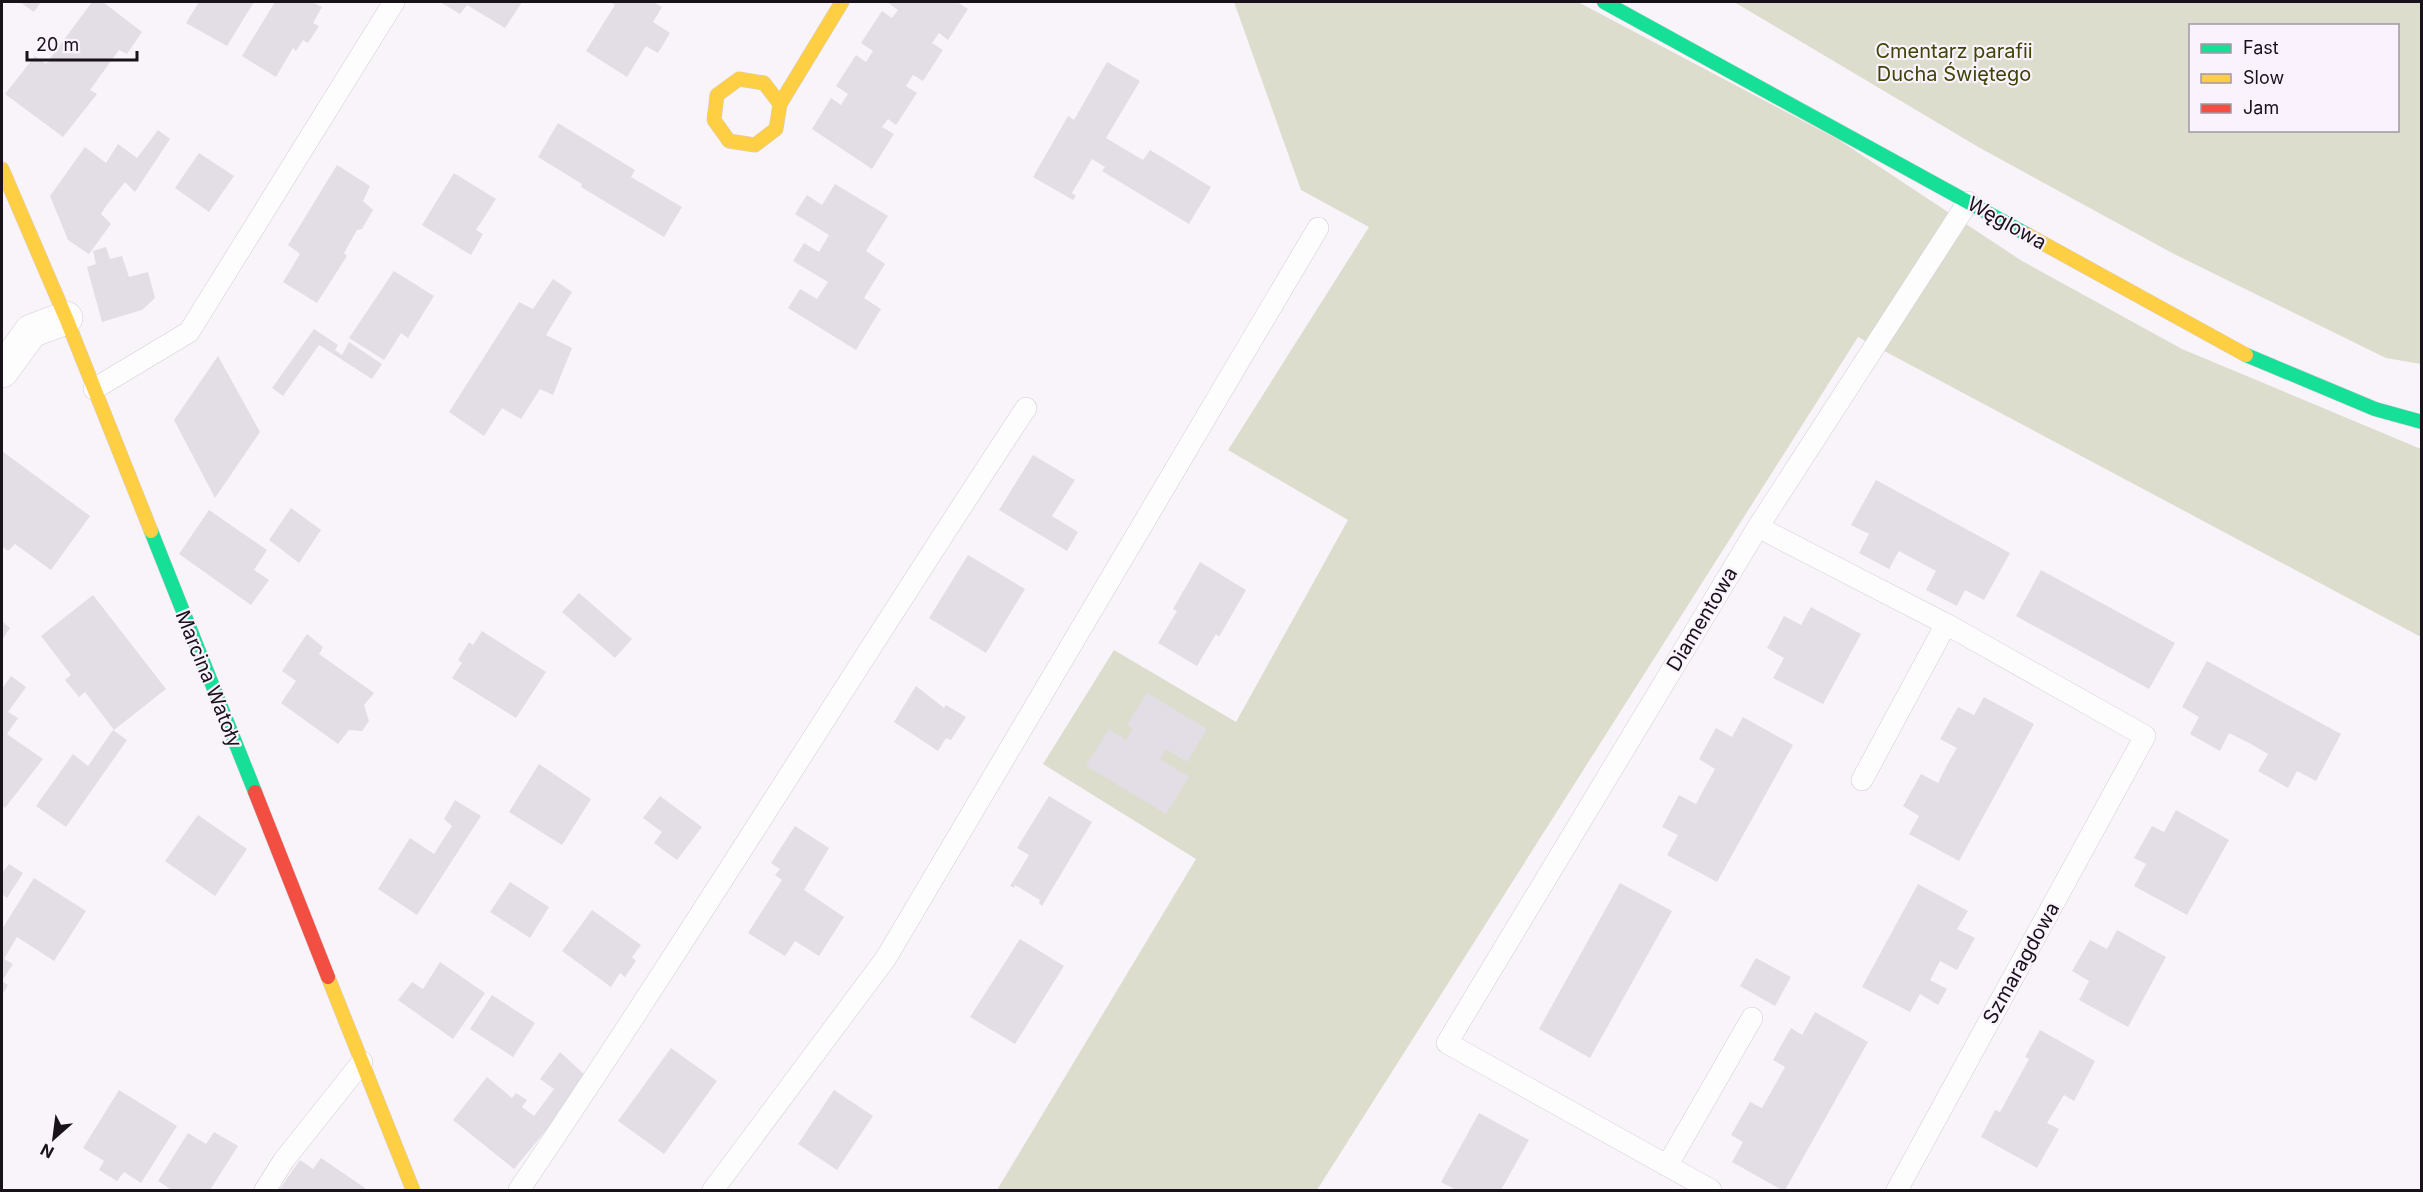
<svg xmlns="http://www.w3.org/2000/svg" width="2423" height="1192" font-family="Inter,sans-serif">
  <rect width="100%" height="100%" fill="#f9f4fa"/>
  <path fill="#dcddcd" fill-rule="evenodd" d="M1234 2H1578L1839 140 2022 261 2182 349 2421 449V637L1858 337 1317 1190H997L1196 859 1043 764 1114 650 1236 722 1348 520 1228 450 1369 227 1301 190Z
    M1734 2H2421V364L2386 358 2174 254 1980 148ZM2190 26H2398V130H2190Z"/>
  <path fill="#e3dde5" d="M20 2H41L34 12Z
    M92 2H103L142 32 127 54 119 50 90 90 97 94 63 137 5 94 35 56 46 64Z
    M199 2H254L227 46 186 23Z
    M275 2H312L322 7 313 23 319 26 308 43 303 40 296 51 293 48 276 77 242 56Z
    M440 2H522L505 28 467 5 460 14Z
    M610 2H653L662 7 653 22 670 33 658 53 646 46 627 77 586 51 615 5Z
    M887 2H957L968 9 948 40 939 33 932 43 943 50 923 81 913 75 906 86 917 93 896 125 888 119 882 127 894 134 872 169 812 129 831 98 841 105 848 94 836 86 856 55 866 62 873 51 861 43 882 11 892 18 898 10Z
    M1107 62 1140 81 1106 138 1143 160 1150 150 1211 187 1189 224 1102 171 1105 167 1092 159 1072 193 1076 196 1073 200 1033 177 1068 116 1074 120Z
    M558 123 635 170 631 177 682 207 664 237 581 187 582 184 538 157Z
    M158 130 170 139 135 192 125 182 106 206 101 214 111 224 89 254 68 240 50 196 85 147 106 163 118 144 137 158Z
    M199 153 234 176 209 212 175 188Z
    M337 165 370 186 363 201 373 210 362 229 357 230 344 253 347 256 317 303 283 282 300 254 288 245Z
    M454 173 496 199 476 230 483 234 471 255 422 225Z
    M835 184 888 216 866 251 885 264 864 298 881 309 856 350 788 308 800 289 817 299 828 282 793 261 804 243 819 252 829 235 795 214 807 195 822 205Z
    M106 247 110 259 122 256 129 277 148 272 155 298 142 310 102 322 87 267 96 264 93 251Z
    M394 271 434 296 408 338 401 333 384 360 349 338Z
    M553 279 572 292 546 335 572 348 553 395 540 389 521 419 502 408 484 436 449 412 519 302 533 309Z
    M314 329 338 345 335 350 342 355 349 342 382 364 372 379 319 345 283 396 272 388Z
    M218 356 260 432 215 498 174 420Z
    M2 451 90 516 51 570 15 544 8 551 2 546Z
    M1033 455 1075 480 1052 516 1078 532 1067 551 999 510Z
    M1876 480 2010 553 1984 600 1965 590 1957 606 1926 590 1936 571 1899 551 1889 569 1859 553 1869 534 1851 525Z
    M291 508 321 530 299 563 269 540Z
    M209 510 267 550 254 570 269 580 251 605 179 554Z
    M968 555 1025 589 986 653 929 618Z
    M1200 562 1246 590 1219 637 1216 634 1197 666 1158 643 1177 611 1173 609Z
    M2041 570 2175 643 2149 689 2016 616Z
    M579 593 632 639 615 658 562 612Z
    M93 595 166 689 114 730 85 692 79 697 65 680 71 675 41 636Z
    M1811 607 1861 634 1823 704 1773 678 1784 658 1767 648 1784 616 1801 625Z
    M2 621 10 628 2 640Z
    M482 631 546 672 516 718 452 678 462 663 458 660 469 642 473 645Z
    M307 634 323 647 319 654 374 693 364 705 369 721 362 731 349 730 338 744 281 703 296 681 282 671Z
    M2207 661 2341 734 2316 781 2297 771 2288 788 2258 771 2268 754 2249 743 2229 733 2220 751 2190 734 2199 717 2182 707Z
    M11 676 26 687 8 712 18 718 7 734 43 759 5 808 2 805V689Z
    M916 686 944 708 946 705 966 717 951 740 946 738 938 751 894 722Z
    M1147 693 1207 729 1187 762 1166 749 1160 759 1189 777 1166 814 1086 766 1109 729 1126 740 1133 729 1127 725Z
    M1984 697 2034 724 1959 861 1909 834 1919 816 1903 806 1921 774 1938 783 1947 765 1957 748 1940 739 1958 707 1974 715Z
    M1743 717 1793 745 1717 882 1667 855 1678 835 1662 827 1679 795 1696 804 1705 787 1715 769 1699 759 1716 728 1732 737Z
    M113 730 127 740 66 827 36 806 73 754 88 766Z
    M539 764 591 799 562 845 509 812Z
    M660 796 702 827 677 860 654 843 662 832 643 818Z
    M1049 796 1092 822 1042 906 1039 903 1040 900 1015 885 1014 888 1010 886 1029 855 1017 848Z
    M455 800 481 816 417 915 378 889 410 838 434 854 452 826 444 819Z
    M2176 810 2229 840 2187 915 2134 886 2146 864 2134 858 2152 826 2164 832Z
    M198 815 247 849 215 896 165 861Z
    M795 826 829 848 804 890 844 917 819 956 795 941 785 956 748 933 782 880 775 875 780 869 771 863Z
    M9 864 23 873 7 898 2 894V873Z
    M34 878 86 911 54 961 17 937 4 959 13 964 2 981 8 985 2 995V929Z
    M510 882 549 907 530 938 490 912Z
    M1620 883 1672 911 1590 1058 1539 1029Z
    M1918 884 1968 911 1957 929 1975 938 1957 970 1940 961 1930 980 1947 989 1938 1005 1920 994 1910 1012 1862 987Z
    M592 910 641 945 632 957 636 961 625 977 620 973 611 987 562 951Z
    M2117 930 2166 957 2128 1027 2079 1000 2089 981 2072 971 2090 940 2107 949Z
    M1020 939 1064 966 1015 1044 970 1017Z
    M1756 958 1791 977 1775 1006 1740 986Z
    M440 962 485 993 453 1039 398 1000 412 982 423 989Z
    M492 995 535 1023 513 1057 470 1029Z
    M1815 1012 1868 1042 1785 1190H1782L1732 1162 1743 1142 1731 1135 1750 1102 1762 1108 1785 1067 1773 1060 1791 1028 1802 1035Z
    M2040 1030 2095 1061 2074 1101 2064 1095 2047 1123 2059 1129 2037 1168 1981 1137 1995 1110 2000 1112 2029 1059 2025 1057Z
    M671 1048 717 1081 664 1154 618 1121Z
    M560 1052 585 1075 547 1129 514 1169 453 1120 487 1077 512 1098 516 1093 527 1100 522 1107 534 1116 554 1089 540 1079Z
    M119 1090 177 1126 141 1183 124 1172 117 1181 99 1170 104 1161 83 1148Z
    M834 1090 873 1116 837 1170 798 1144Z
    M1479 1113 1529 1140 1501 1190H1456L1441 1182Z
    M214 1132 238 1146 210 1190H172L158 1181 188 1133 206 1144Z
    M321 1158 365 1188 364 1190H279L300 1160 313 1169Z"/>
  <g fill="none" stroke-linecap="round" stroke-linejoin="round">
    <defs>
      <path id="lane" d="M94 389 189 332 394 2
        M1758 527 1946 624 2145 736 1897 1190
        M1862 780 1946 624
        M1667 1166 1752 1018
        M265 1190 284 1160 362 1062
        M519 1190C693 933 855 667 1026 408
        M713 1190 886 958 1318 228
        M1711 1190 1447 1043 1758 527 1968 202"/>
      <path id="street" d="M2 371 31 331 66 318"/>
      <path id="fast" d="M1604 2 2028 235
        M2246 355 2375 409 2422 422
        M151 531 255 792"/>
      <path id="slow" d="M780 104 764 83 739 79 717 95 714 120 729 141 755 145 776 129 780 104 842 2
        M2 169 66 318 151 531
        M2028 235 2246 355
        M328 977 413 1190"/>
      <path id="jam" d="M255 792 328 977"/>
    </defs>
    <use href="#lane" stroke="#d3cdd4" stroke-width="22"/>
    <use href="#street" stroke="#d3cdd4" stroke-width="34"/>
    <use href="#fast" stroke="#d3cdd4" stroke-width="15"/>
    <use href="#slow" stroke="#d3cdd4" stroke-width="15"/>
    <use href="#jam" stroke="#d3cdd4" stroke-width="15"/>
    <use href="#lane" stroke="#fefdfe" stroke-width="21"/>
    <use href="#street" stroke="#fefdfe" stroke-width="33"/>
    <use href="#fast" stroke="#16e098" stroke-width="14"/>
    <use href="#slow" stroke="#ffcf43" stroke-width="14"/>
    <use href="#jam" stroke="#f24e42" stroke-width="14"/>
  </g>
  <g text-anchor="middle" stroke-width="4.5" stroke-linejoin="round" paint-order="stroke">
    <g font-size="20" fill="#3d4406" stroke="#faf2fc">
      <text x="1954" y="58">Cmentarz parafii<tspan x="1954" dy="23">Ducha Świętego</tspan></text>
    </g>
    <g font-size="20" fill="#1a121b" stroke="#faf2fc">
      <text transform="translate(2007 223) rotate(29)" y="7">Węglowa</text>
      <text transform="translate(1702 619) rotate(-59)" y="7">Diamentowa</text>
      <text transform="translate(209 679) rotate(68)" y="7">Marcina Watoły</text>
      <text transform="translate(2021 963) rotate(-61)" y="7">Szmaragdowa</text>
    </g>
  </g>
  <rect width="2423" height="1192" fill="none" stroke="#1a121b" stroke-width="6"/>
  <rect x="2189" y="24" width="210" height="108" fill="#faf2fc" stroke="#a098a2" stroke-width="1.5"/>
  <rect x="2201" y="44" width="30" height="9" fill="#16e098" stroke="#a098a2" stroke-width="1.5"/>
  <text x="2243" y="54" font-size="18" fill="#1a121b">Fast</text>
  <rect x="2201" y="74" width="30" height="9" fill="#ffcf43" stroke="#a098a2" stroke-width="1.5"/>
  <text x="2243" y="84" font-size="18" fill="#1a121b">Slow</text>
  <rect x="2201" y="104" width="30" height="9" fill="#f24e42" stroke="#a098a2" stroke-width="1.5"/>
  <text x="2243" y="114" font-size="18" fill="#1a121b">Jam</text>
  <g transform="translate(54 1138) rotate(208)" stroke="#faf2fc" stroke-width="4.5" paint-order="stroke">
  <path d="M0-4.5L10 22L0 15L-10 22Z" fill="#1a121b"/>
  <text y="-9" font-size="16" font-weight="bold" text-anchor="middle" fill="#1a121b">N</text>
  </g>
  <path d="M27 51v9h110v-9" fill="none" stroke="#1a121b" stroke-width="3"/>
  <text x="36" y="51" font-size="18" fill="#1a121b" stroke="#faf2fc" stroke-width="4.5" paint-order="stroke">20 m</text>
</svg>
